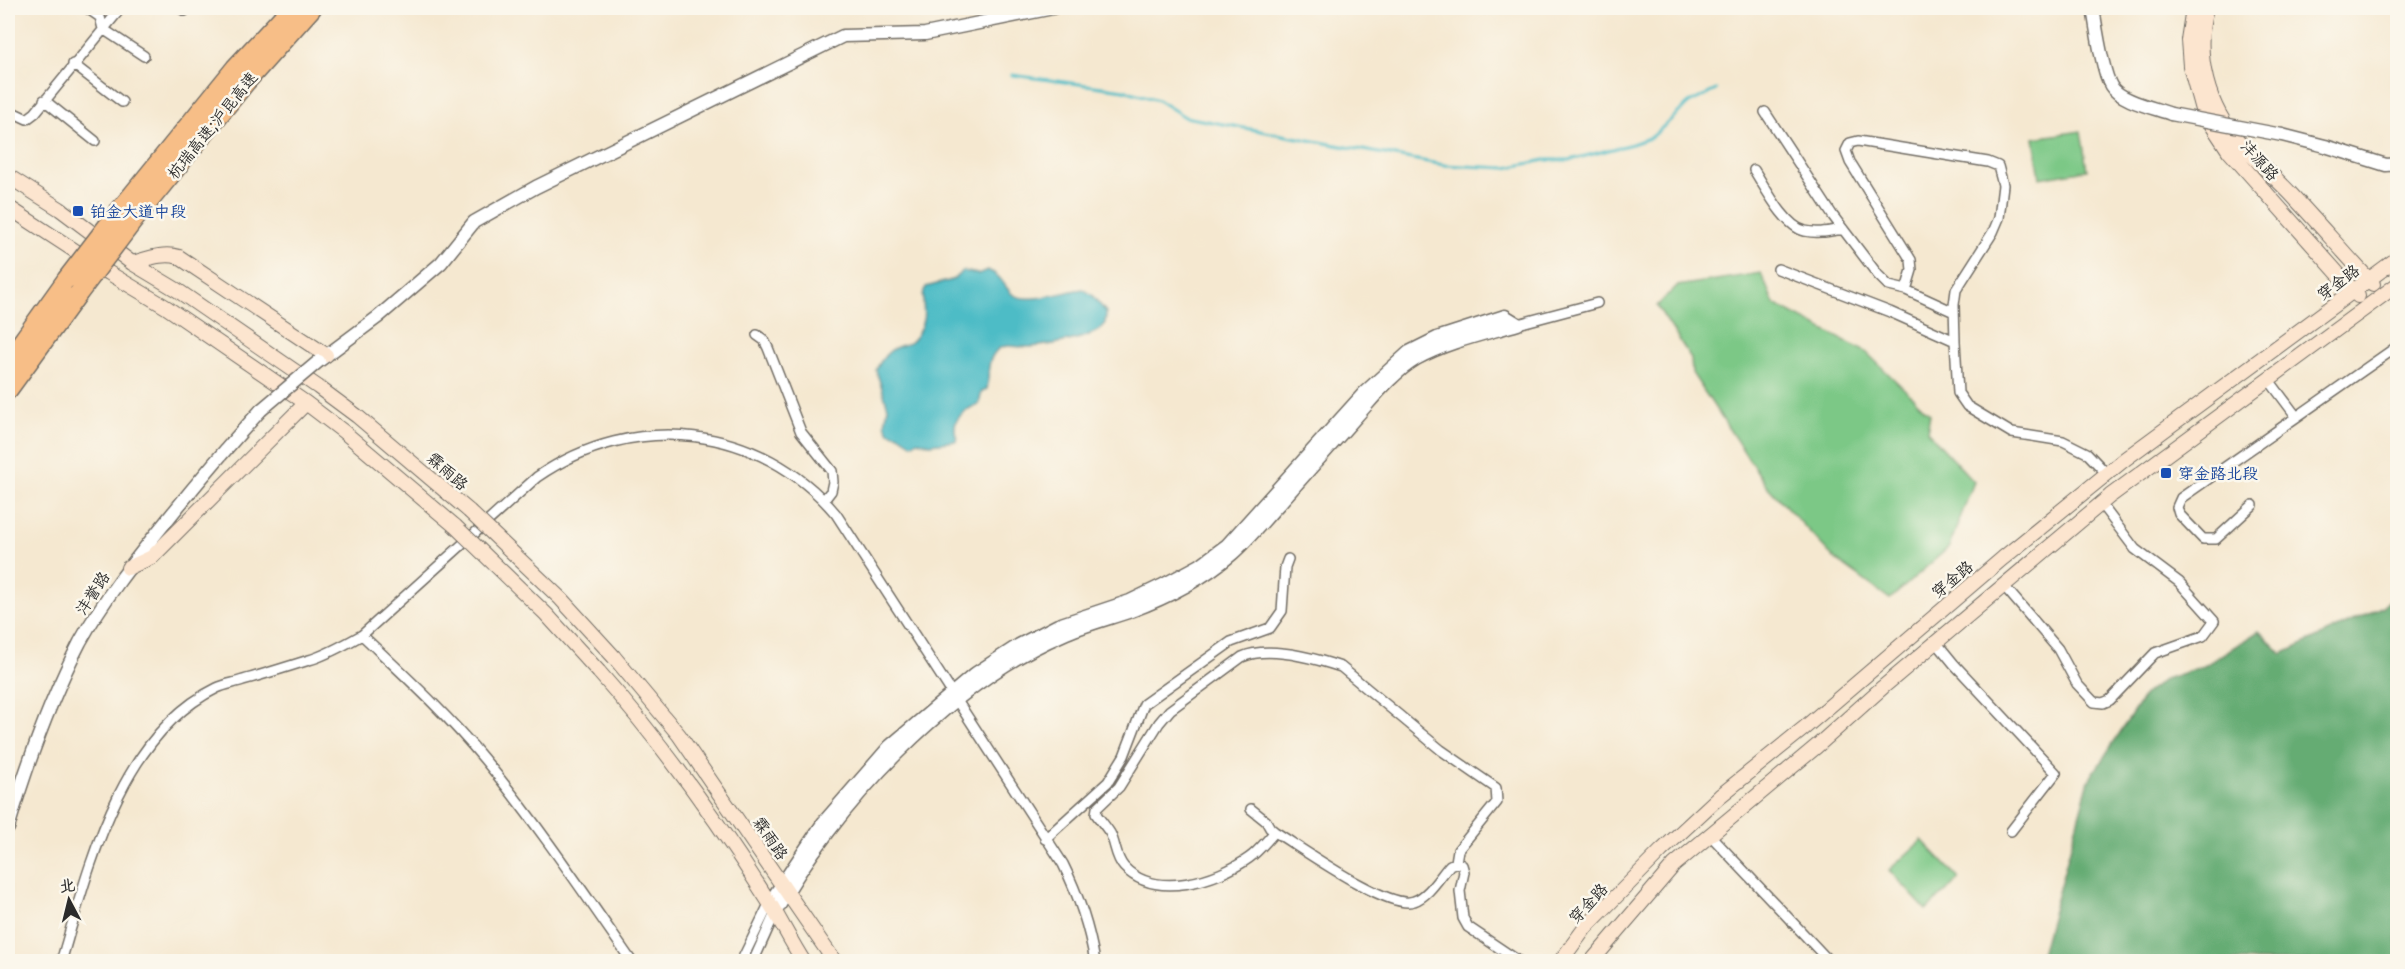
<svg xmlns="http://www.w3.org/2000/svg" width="2405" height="969" font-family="'Playpen Sans','LXGW WenKai TC',sans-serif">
  <rect width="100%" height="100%" fill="#fbf7ec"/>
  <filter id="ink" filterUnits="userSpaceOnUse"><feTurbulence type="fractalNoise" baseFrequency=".0167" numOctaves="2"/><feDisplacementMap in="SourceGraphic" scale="12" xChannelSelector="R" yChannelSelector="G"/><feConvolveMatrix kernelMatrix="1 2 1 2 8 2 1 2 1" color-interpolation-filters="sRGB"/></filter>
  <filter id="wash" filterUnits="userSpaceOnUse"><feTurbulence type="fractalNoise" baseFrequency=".008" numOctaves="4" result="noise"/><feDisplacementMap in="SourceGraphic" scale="24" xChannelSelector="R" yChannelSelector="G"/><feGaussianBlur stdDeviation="1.35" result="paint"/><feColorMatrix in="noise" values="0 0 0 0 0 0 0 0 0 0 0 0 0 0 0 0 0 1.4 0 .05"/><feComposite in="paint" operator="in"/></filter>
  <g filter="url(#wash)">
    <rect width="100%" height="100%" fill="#f5e8d0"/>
    <path fill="#7cc886" stroke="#547a58" stroke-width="1.5" d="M2081 131 2087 170 2040 178 2034 138Z
      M1761 273 1774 304 1866 352 1930 414 1927 431 1974 482 1949 547 1890 599 1835 559 1766 485 1692 373 1691 358 1657 306 1677 286Z
      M1922 840 1959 879 1926 910 1889 870Z"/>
    <path fill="#65ac73" stroke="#486c4f" stroke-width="1.5" d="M2397 594V961H2039L2089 780 2145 694 2165 679 2204 666 2259 631 2282 654 2382 607Z"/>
    <path fill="#4ebcc6" stroke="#3c7478" stroke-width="1.5" d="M987 270C1000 274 1003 284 1011 293 1024 306 1066 291 1083 289L1092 295 1106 312C1106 316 1106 321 1104 325 1095 339 1041 347 1024 347 1015 347 1005 343 997 350 985 362 990 376 987 389L982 391 979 404C970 407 955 416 955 427 954 434 958 435 956 441L930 444 918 441 912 444 899 435 889 432 885 424 888 407 876 370C880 362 886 352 895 348 907 342 908 348 918 333 930 313 918 301 926 287L952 280 963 271 978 274Z"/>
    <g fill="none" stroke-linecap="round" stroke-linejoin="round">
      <path stroke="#4ebcc6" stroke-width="3" d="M994 8 995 9
        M1012 75 1124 90 1158 100 1185 117 1444 165 1506 168 1545 160H1570L1632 144 1652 137 1689 103 1716 90"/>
    </g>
  </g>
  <g filter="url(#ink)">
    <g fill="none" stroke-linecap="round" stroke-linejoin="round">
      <defs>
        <path id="minor" d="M87 8 100 17 103 29
          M180 8 185 11
          M103 29 144 56
          M73 64 122 102
          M44 100 95 141
          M8 110 27 119 35 113 121 8
          M1765 112 1833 216 1878 275 1889 286 1906 290 1954 312
          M1754 170C1765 187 1785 227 1805 231 1818 234 1830 231 1843 229
          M1778 269 1890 312 1955 341 1958 393 1967 406 2012 433 2063 441 2087 453 2107 474
          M1906 290 1912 270 1911 260 1850 162 1846 151 1850 143 1858 141 1988 162 1998 166 2003 185 1999 218 1993 232 1956 290 1954 305 1955 341
          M1518 324 1597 303
          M757 335 764 340 768 348 801 432 832 471 833 482 831 491 824 500
          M2269 380 2296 416
          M2253 505 2216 539H2203L2179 514 2177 507 2181 498 2398 346
          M2004 586 2058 649 2077 684 2094 702 2103 703 2110 700 2155 653 2203 636 2214 621 2179 582 2135 549 2101 504
          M362 635 537 477C634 410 760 424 836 514L1063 864C1079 896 1089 926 1095 962
          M1936 642 1954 664 2056 773 2011 831
          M1251 809 1266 821 1270 828 1275 832C1300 847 1389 911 1414 901 1429 896 1440 876 1450 865L1456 862 1462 865 1464 872 1460 891 1463 918 1468 927 1520 962
          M1275 832C1267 840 1259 851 1249 858 1217 881 1155 900 1124 867 1115 857 1116 844 1110 833 1106 827 1101 821 1096 814L1097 808 1119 787 1159 723 1170 710 1242 657C1269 645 1314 658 1341 667L1441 750 1496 788 1497 802 1458 850 1456 862
          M1710 835 1830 962
          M1045 839 1108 782 1124 756 1144 704 1231 642 1270 628 1282 611 1285 567 1288 559
          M61 962C89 867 120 735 217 688 225 684 235 683 243 680 265 674 287 667 309 660 327 655 345 644 362 635 404 675 447 714 484 759 537 823 584 893 632 962
          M741 962 770 902
          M753 962 775 913"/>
        <path id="tertiary" d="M2093 8C2096 26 2102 71 2111 86 2120 101 2155 108 2171 114
          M2282 135 2325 146 2386 165 2398 164
          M319 361 378 317 441 263 474 222 536 187 843 36 925 34 1053 8
          M8 828C27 764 49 702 80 642 103 600 134 561 164 524 195 485 227 447 261 410
          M770 902 823 823 890 746 976 673 1019 645 1058 625 1130 601 1161 586 1200 565 1227 545 1364 393 1409 352 1437 338 1505 316 1518 324
          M775 913C833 807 950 683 1062 635 1084 625 1108 619 1131 611 1166 598 1204 578 1232 554 1249 539 1264 520 1279 504 1305 475 1331 445 1357 416 1374 397 1394 372 1416 359 1447 342 1484 334 1518 324"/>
        <path id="secondary" d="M2193 8 2188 40 2190 66 2202 110 2229 151 2358 296
          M2206 8C2194 55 2207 108 2241 144 2256 161 2274 176 2290 193 2318 223 2345 254 2373 284
          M8 176 60 209 132 263 177 290 318 387 357 416 469 511
          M8 207 109 273 166 307 306 403 344 432 455 526
          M132 263C147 259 163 252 179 257L326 355
          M128 568 152 557 306 403
          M614 657 679 735 835 962
          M599 672C662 743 718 821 769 902 781 921 791 942 804 962
          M1560 962 1585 928 1661 851 1720 796 1803 729 2003 558 2125 459 2398 258
          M1591 962 1674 865 1817 746 1883 687 2110 496 2398 284"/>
        <path id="motorway" d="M119 211 235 68 291 8
          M134 220 246 82 312 8
          M8 361 66 280
          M8 390 78 294"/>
      </defs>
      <use href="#minor" stroke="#726d65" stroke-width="12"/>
      <use href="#tertiary" stroke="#726d65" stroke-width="15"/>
      <use href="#secondary" stroke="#726d65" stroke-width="16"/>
      <use href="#motorway" stroke="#726d65" stroke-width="21"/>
      <use href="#minor" stroke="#fff" stroke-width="9"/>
      <use href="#tertiary" stroke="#fff" stroke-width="12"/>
      <use href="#secondary" stroke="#fce5cf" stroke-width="14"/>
      <use href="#motorway" stroke="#f7be87" stroke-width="18"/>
      <defs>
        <path id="tertiary-bridge" d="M2171 114 2282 135
          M261 410 319 361"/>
        <path id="secondary-bridge" d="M469 511 561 599 614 657
          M455 526 546 614 599 672"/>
        <path id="motorway-bridge" d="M66 280 119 211
          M78 294 134 220"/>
      </defs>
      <use href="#tertiary-bridge" stroke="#726d65" stroke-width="15" stroke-linecap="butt"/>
      <use href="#secondary-bridge" stroke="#726d65" stroke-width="16" stroke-linecap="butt"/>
      <use href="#motorway-bridge" stroke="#726d65" stroke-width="21" stroke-linecap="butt"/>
      <use href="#tertiary-bridge" stroke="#fff" stroke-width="12"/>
      <use href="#secondary-bridge" stroke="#fce5cf" stroke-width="14"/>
      <use href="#motorway-bridge" stroke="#f7be87" stroke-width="18"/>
    </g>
  </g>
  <g fill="#1a4fb4" stroke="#fbf7ec" stroke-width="2">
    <rect x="72" y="205" width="12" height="12" rx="3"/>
    <rect x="2160" y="467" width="12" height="12" rx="3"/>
  </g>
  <g text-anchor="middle" stroke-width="5" stroke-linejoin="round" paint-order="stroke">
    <g font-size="16" fill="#2b2b2b" stroke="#fbf7ec">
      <text transform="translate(212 125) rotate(-51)" y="6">杭瑞高速;沪昆高速</text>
      <text transform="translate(2260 160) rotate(48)" y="6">沣源路</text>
      <text transform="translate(2338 282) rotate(-37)" y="6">穿金路</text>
      <text transform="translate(448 471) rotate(41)" y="6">霖雨路</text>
      <text transform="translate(1952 579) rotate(-40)" y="6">穿金路</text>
      <text transform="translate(92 593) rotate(-57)" y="6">沣誉路</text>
      <text transform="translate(771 838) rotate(56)" y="6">霖雨路</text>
      <text transform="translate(1588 903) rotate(-47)" y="6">穿金路</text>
    </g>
    <g font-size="16" fill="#164399" stroke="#fbf7ec" text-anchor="start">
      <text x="90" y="217">铂金大道中段</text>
      <text x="2178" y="479">穿金路北段</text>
    </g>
  </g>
  <rect width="2405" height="969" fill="none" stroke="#fbf7ec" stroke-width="30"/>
  <g transform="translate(69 900) rotate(353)" stroke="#fbf7ec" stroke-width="4.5" paint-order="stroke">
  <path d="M0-4.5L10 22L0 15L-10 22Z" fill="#2b2b2b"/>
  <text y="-9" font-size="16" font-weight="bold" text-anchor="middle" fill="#2b2b2b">北</text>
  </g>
</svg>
